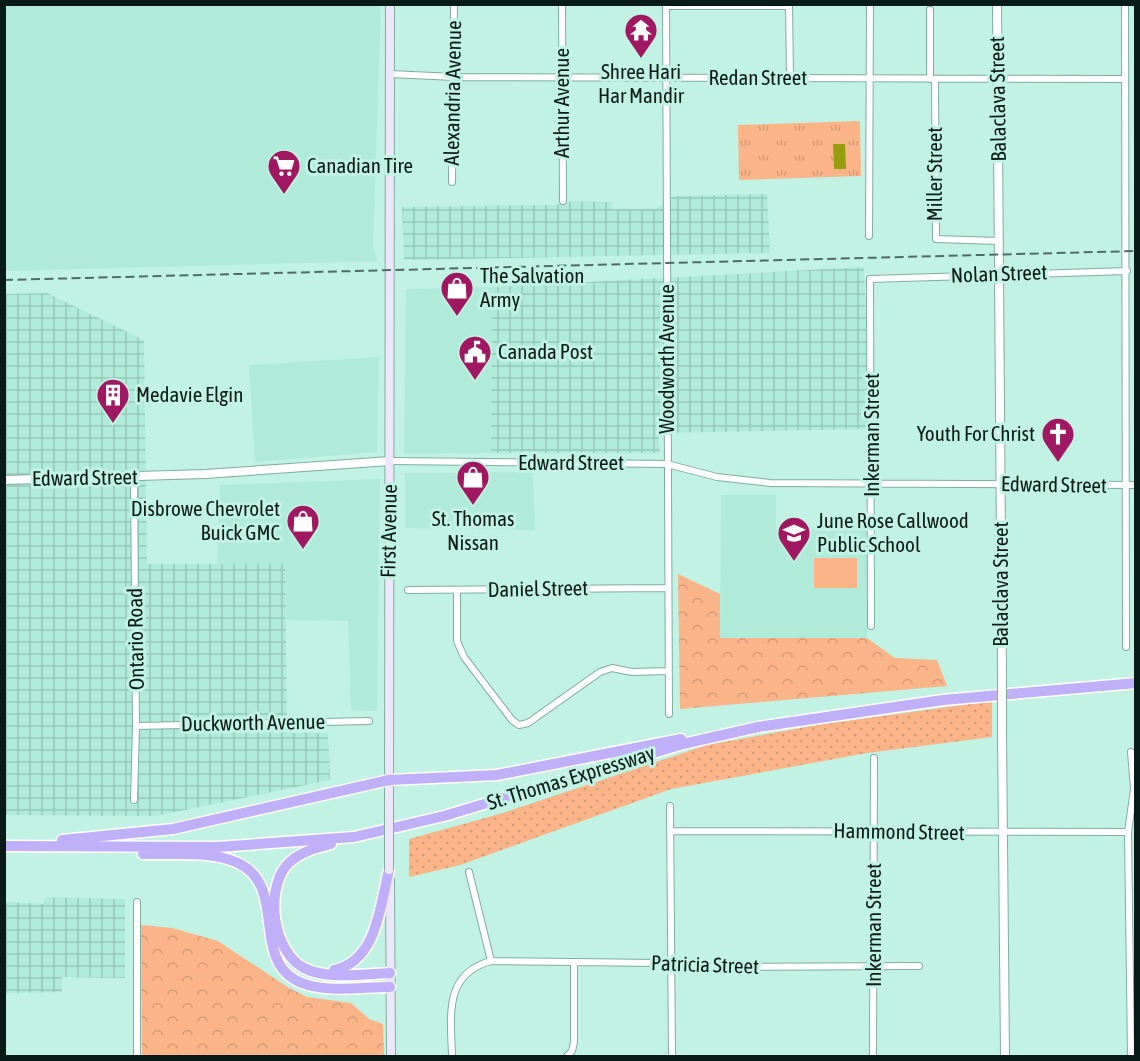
<svg xmlns="http://www.w3.org/2000/svg" width="1140" height="1061" font-family="'Asap Condensed',sans-serif">
  <defs>
    <pattern id="industrial-grid" width="8" height="8" patternUnits="userSpaceOnUse" patternTransform="scale(1.5)"><rect width="8" height="8" fill="#b0ebd9"/><path d="M0 4h8M4 0v8" fill="none" stroke="#96c9ba"/></pattern>
    <pattern id="grass-dots" width="8" height="8" patternUnits="userSpaceOnUse" patternTransform="scale(1.5)"><rect width="8" height="8" fill="#fab487"/><path d="M2 2h.1M6 6h.1" fill="none" stroke="#d59a74" stroke-width="1.8" stroke-linecap="round"/></pattern>
    <pattern id="forest-crowns" width="20" height="18" patternUnits="userSpaceOnUse" patternTransform="scale(1.5)"><rect width="20" height="18" fill="#fab487"/><path d="M2 6a3 3 0 1 1 6 0M12 15a3 3 0 1 1 6 0" fill="none" stroke="#d59a74"/></pattern>
    <pattern id="park-tufts" width="24" height="20" patternUnits="userSpaceOnUse" patternTransform="scale(1.5)"><rect width="24" height="20" fill="#fab487"/><path d="M3 7l-1-3M5 7V3M7 7l1-3M15 17l-1-3M17 17v-4M19 17l1-3" fill="none" stroke="#d59a74"/></pattern>
  </defs>
  <rect width="100%" height="100%" fill="#c2f2e3"/>
  <path fill="#b0ebd9" d="M4 5H381L373 248 378 261 5 271Z
    M492 287 491 453 404 454 406 289Z
    M379 357 377 452 255 462 249 365Z
    M533 472 535 530 405 528V473Z
    M380 479 377 711 351 710 348 621 286 620 285 564H217L220 485Z
    M721 495H776V529L867 530V638H720Z"/>
  <path fill="url(#industrial-grid)" d="M767 194 770 253 404 260 402 207 554 205 573 201 612 202 613 209H656L673 196Z
    M864 267 870 429 658 433 660 453H491L492 287Z
    M47 293 144 340 147 564H285L287 715 285 733H328L330 780 156 816 5 815 4 294Z
    M46 897 125 899V978L62 977V992L5 993V902L43 904Z"/>
  <path fill="url(#grass-dots)" d="M992 701V737L867 753 671 789 460 865 409 877V839L503 813 707 745 817 725Z"/>
  <path fill="url(#forest-crowns)" d="M678 574 720 594V638H867L895 658 937 660 947 686 680 709Z
    M141 925 172 928 218 941 289 988 307 997 351 1003 369 1019 383 1024 384 1056H142Z"/>
  <path fill="url(#park-tufts)" d="M860 121 861 176 739 180 738 125Z"/>
  <path fill="#fab487" d="M814 558H857V588H814Z"/>
  <path fill="#949e0f" d="M833 144H845L846 169H834Z"/>
  <g fill="none" stroke-linecap="round" stroke-linejoin="round">
    <defs>
      <path id="minor" d="M562 4 563 201
        M666 4 669 714
        M789 4 790 78
        M1125 4 1126 647
        M666 6H789
        M390 74 455 77 1125 79
        M930 79V10
        M935 80 936 239 999 241
        M452 182 454 4
        M869 236 870 4
        M390 461 667 464 717 477 770 483 1136 485
        M408 590 668 588
        M457 590V641L464 657 512 720 519 725 528 723 600 672 612 668 632 672 668 671
        M871 626 870 279 1127 271
        M136 726 369 721
        M1131 752 1134 789 1128 832 1131 1056
        M134 800 136 726 134 477
        M670 806 672 1056
        M670 831 1128 832
        M469 872 491 961
        M137 902V1056
        M452 1056C451 1017 443 974 491 961L659 963 671 967 919 966
        M567 1056 572 1051 574 1042V962
        M873 1056 874 758"/>
      <path id="tertiary" d="M997 4 1002 679
        M4 480 205 474 390 461
        M1002 733 1005 1056"/>
      <path id="secondary" d="M389 810 390 4
        M390 880 391 1056"/>
      <path id="motorway" d="M62 840 173 829 389 780 497 775 681 739
        M331 844C315 848 297 853 286 866 265 893 273 951 304 968 327 980 365 974 390 973
        M4 846 217 847 354 837 444 816 683 744 758 727 943 700 1136 683
        M143 854C173 855 211 850 238 863 291 888 246 968 308 985 333 992 364 987 390 987
        M334 970C377 961 380 906 389 870"/>
    </defs>
    <use href="#minor" stroke="#7faea0" stroke-width="8"/>
    <use href="#tertiary" stroke="#7faea0" stroke-width="10"/>
    <use href="#secondary" stroke="#7faea0" stroke-width="10"/>
    <use href="#motorway" stroke="#fff" stroke-width="13"/>
    <use href="#minor" stroke="#fff" stroke-width="6"/>
    <use href="#tertiary" stroke="#fff" stroke-width="8"/>
    <use href="#secondary" stroke="#ece7fd" stroke-width="8"/>
    <use href="#motorway" stroke="#c0b0f9" stroke-width="10"/>
    <path stroke="#4e6c63" stroke-width="2" stroke-dasharray="9 4.5" stroke-linecap="butt" d="M4 280 1136 251"/>
    <defs>
      <path id="tertiary-bridge" d="M1002 733V679"/>
      <path id="secondary-bridge" d="M389 810V870"/>
    </defs>
    <use href="#tertiary-bridge" stroke="#7faea0" stroke-width="10" stroke-linecap="butt"/>
    <use href="#secondary-bridge" stroke="#7faea0" stroke-width="10" stroke-linecap="butt"/>
    <use href="#tertiary-bridge" stroke="#fff" stroke-width="8"/>
    <use href="#secondary-bridge" stroke="#ece7fd" stroke-width="8"/>
  </g>
  <defs>
    <symbol id="temple-pin" viewBox="-11 -11 22 30"><path d="M0 17L-7.5 6A9.5 9.5 0 1 1 7.5 6Z" fill="#a01762" stroke="#c2f2e3"/><path d="M0-6L5-2H3V0L6.5 2.5H4V6H1.5V3h-3V6H-4V2.5H-6.5L-3 0V-2H-5Z" fill="#fff"/></symbol>
    <symbol id="supermarket-pin" viewBox="-11 -11 22 30"><path d="M0 17L-7.5 6A9.5 9.5 0 1 1 7.5 6Z" fill="#a01762" stroke="#c2f2e3"/><path d="M-6-5.5h2.5l.6 2H6L4.5 2H-2.5L-4.4-4H-6ZM-1.5 3.2a1.3 1.3 0 1 0 .1 0ZM3 3.2a1.3 1.3 0 1 0 .1 0Z" fill="#fff"/></symbol>
    <symbol id="shop-pin" viewBox="-11 -11 22 30"><path d="M0 17L-7.5 6A9.5 9.5 0 1 1 7.5 6Z" fill="#a01762" stroke="#c2f2e3"/><path d="M-5-2.5h2.3a2.7 3.5 0 0 1 5.4 0H5L5.5 6h-11ZM-1.5-2.5h3a1.5 2.3 0 0 0-3 0Z" fill="#fff"/></symbol>
    <symbol id="civic-pin" viewBox="-11 -11 22 30"><path d="M0 17L-7.5 6A9.5 9.5 0 1 1 7.5 6Z" fill="#a01762" stroke="#c2f2e3"/><path d="M-.6-6.5H3V-4.5H.6V-3L4-1V1h2V6H-6V1h2V-1L-.6-3ZM-1.2 2.5V6h2.4V2.5Z" fill="#fff"/></symbol>
    <symbol id="building-pin" viewBox="-11 -11 22 30"><path d="M0 17L-7.5 6A9.5 9.5 0 1 1 7.5 6Z" fill="#a01762" stroke="#c2f2e3"/><path d="M-4-6H4V6H1V3H-1V6H-4ZM-2.5-4.3h1.7v1.8h-1.7ZM.8-4.3h1.7v1.8H.8ZM-2.5-1h1.7V.8h-1.7ZM.8-1h1.7V.8H.8Z" fill="#fff"/></symbol>
    <symbol id="church-pin" viewBox="-11 -11 22 30"><path d="M0 17L-7.5 6A9.5 9.5 0 1 1 7.5 6Z" fill="#a01762" stroke="#c2f2e3"/><path d="M-1.2-6h2.4v3.5h3.3v2.4h-3.3V6h-2.4V-.1h-3.3v-2.4h3.3Z" fill="#fff"/></symbol>
    <symbol id="school-pin" viewBox="-11 -11 22 30"><path d="M0 17L-7.5 6A9.5 9.5 0 1 1 7.5 6Z" fill="#a01762" stroke="#c2f2e3"/><path d="M0-5L7-2L0 1L-7-2ZM-4 1L0 2.5L4 1V4Q0 6-4 4Z" fill="#fff"/></symbol>
  </defs>
  <g fill-rule="evenodd">
    <use href="#temple-pin" x="622" y="11" width="38" height="52"/>
    <use href="#supermarket-pin" x="265" y="147" width="38" height="52"/>
    <use href="#shop-pin" x="438" y="269" width="38" height="52"/>
    <use href="#civic-pin" x="456" y="333" width="38" height="52"/>
    <use href="#building-pin" x="94" y="376" width="38" height="52"/>
    <use href="#church-pin" x="1039" y="415" width="38" height="52"/>
    <use href="#shop-pin" x="454" y="458" width="38" height="52"/>
    <use href="#shop-pin" x="284" y="502" width="38" height="52"/>
    <use href="#school-pin" x="775" y="514" width="38" height="52"/>
  </g>
  <g text-anchor="middle" stroke-width="6" stroke-linejoin="round" paint-order="stroke">
    <g font-size="21" fill="#091b16" stroke="#c2f2e3" text-anchor="start">
      <text x="641" y="79" text-anchor="middle">Shree Hari<tspan x="641" dy="24">Har Mandir</tspan></text>
      <text x="307" y="173">Canadian Tire</text>
      <text x="480" y="283">The Salvation<tspan x="480" dy="24">Army</tspan></text>
      <text x="498" y="359">Canada Post</text>
      <text x="136" y="402">Medavie Elgin</text>
      <text x="1035" y="441" text-anchor="end">Youth For Christ</text>
      <text x="280" y="516" text-anchor="end">Disbrowe Chevrolet<tspan x="280" dy="24">Buick GMC</tspan></text>
      <text x="473" y="526" text-anchor="middle">St. Thomas<tspan x="473" dy="24">Nissan</tspan></text>
      <text x="817" y="528">June Rose Callwood<tspan x="817" dy="24">Public School</tspan></text>
    </g>
    <g font-size="21" fill="#091b16" stroke="#c2f2e3">
      <text x="758" y="85">Redan Street</text>
      <text transform="translate(453 93) rotate(-89)" y="7">Alexandria Avenue</text>
      <text transform="translate(998 99) rotate(-91)" y="7">Balaclava Street</text>
      <text transform="translate(562 103) rotate(-90)" y="7">Arthur Avenue</text>
      <text transform="translate(935 174) rotate(-90)" y="7">Miller Street</text>
      <text transform="translate(999 274) rotate(-2)" y="7">Nolan Street</text>
      <text transform="translate(667 359) rotate(-90)" y="7">Woodworth Avenue</text>
      <text transform="translate(872 435) rotate(-90)" y="7">Inkerman Street</text>
      <text x="571" y="470">Edward Street</text>
      <text transform="translate(85 478) rotate(-1)" y="7">Edward Street</text>
      <text transform="translate(1054 485) rotate(1)" y="7">Edward Street</text>
      <text transform="translate(389 531) rotate(-89)" y="7">First Avenue</text>
      <text transform="translate(1001 584) rotate(-90)" y="7">Balaclava Street</text>
      <text transform="translate(538 589) rotate(-1)" y="7">Daniel Street</text>
      <text transform="translate(136 639) rotate(-91)" y="7">Ontario Road</text>
      <text transform="translate(253 723) rotate(-1)" y="7">Duckworth Avenue</text>
      <text transform="translate(571 778) rotate(-17)" y="7">St. Thomas Expressway</text>
      <text transform="translate(899 832) rotate(1)" y="7">Hammond Street</text>
      <text transform="translate(874 925) rotate(-90)" y="7">Inkerman Street</text>
      <text transform="translate(705 965) rotate(2)" y="7">Patricia Street</text>
    </g>
  </g>
  <rect width="1140" height="1061" fill="none" stroke="#091b16" stroke-width="12"/>
</svg>
